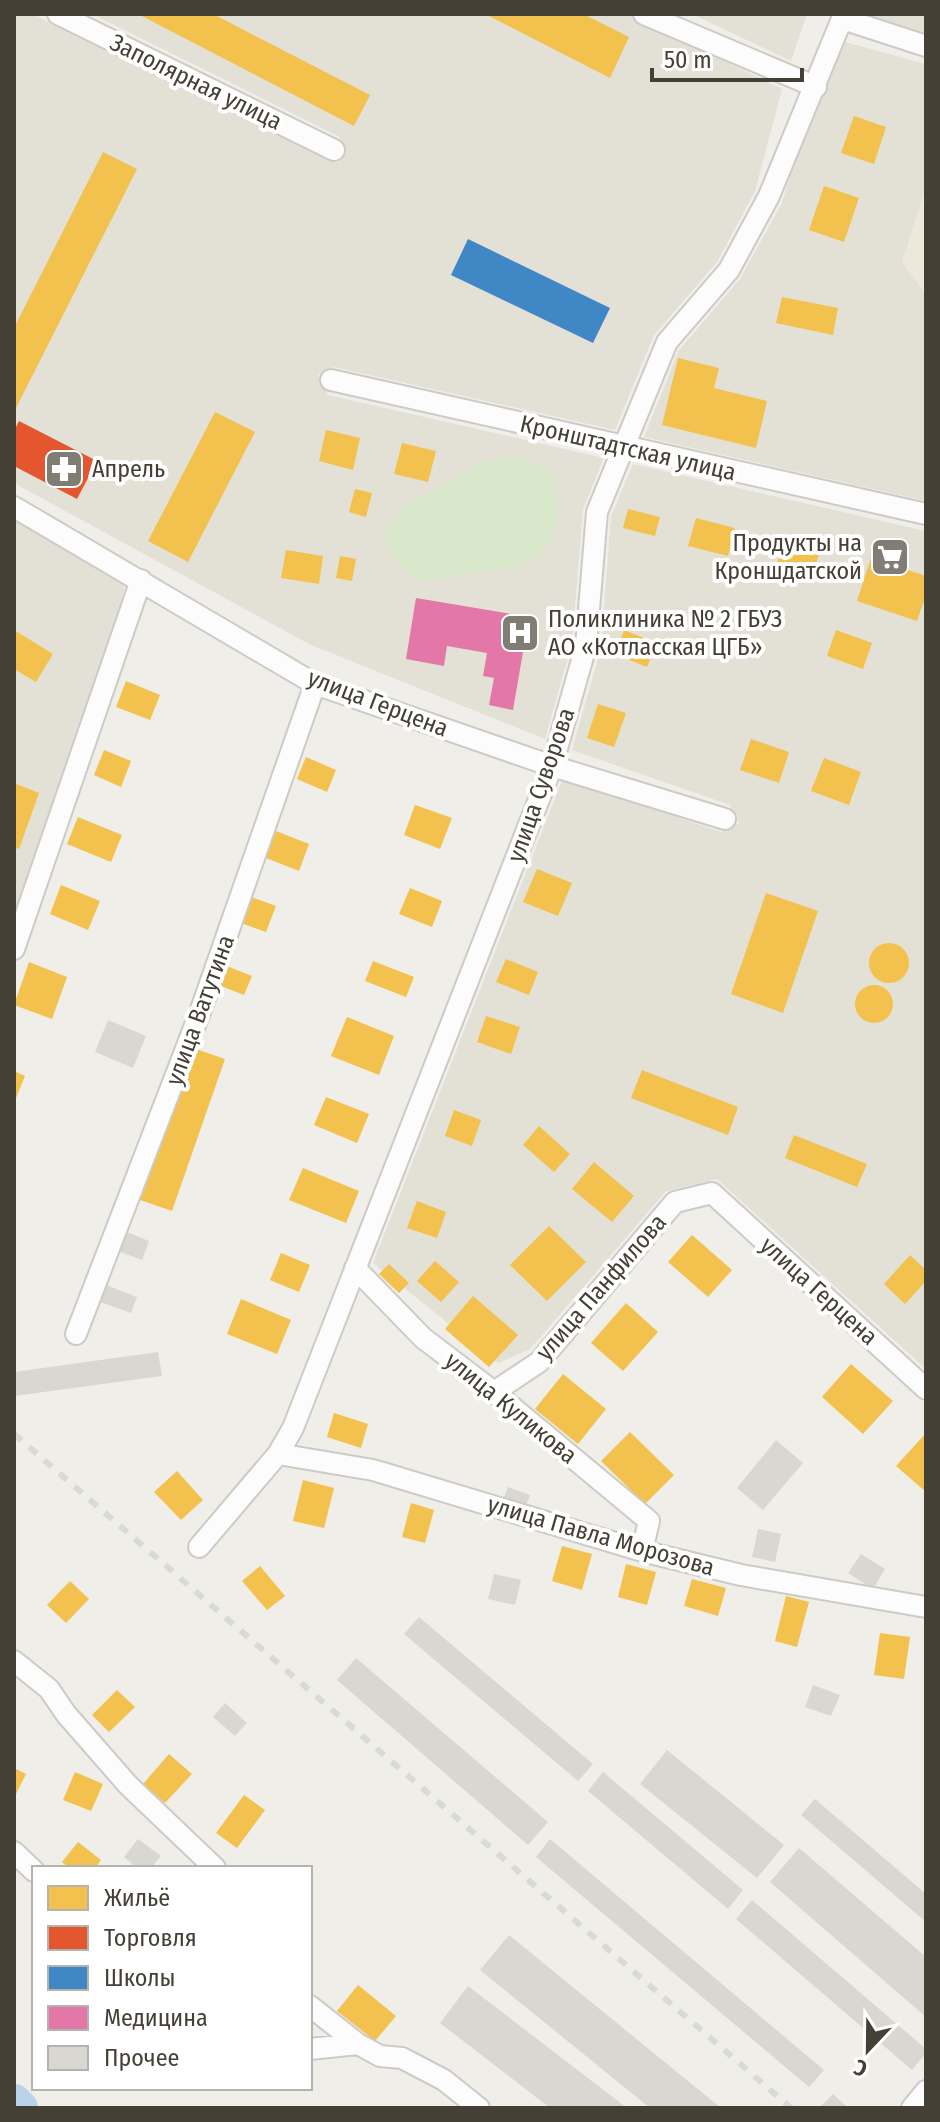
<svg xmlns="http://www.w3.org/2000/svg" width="940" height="2122" font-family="'Fira Sans Condensed',sans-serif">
  <rect width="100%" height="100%" fill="#efeee9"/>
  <path fill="#e3e0d6" d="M14 14H32L339 163 340 137 92 14H626L782 89 755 191 717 262 654 335 615 430 334 367 318 375 328 395 604 458 583 509 572 644 545 739 309 644 14 483Z
    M692 14H807L791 61Z
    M853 14H926V35Z
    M830 38 926 64V501L644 437 679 350 740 279 782 203Z
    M633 464 926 531V1369L717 1179 666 1191 530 1349 498 1363 373 1263 563 778 721 832 739 823 730 805 572 750 601 648 611 516Z
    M14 516 127 578 102 677 14 919Z"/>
  <path fill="#ece9db" d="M926 186V295L902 262Z"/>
  <path fill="#d9e8ca" d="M513 456 544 465C565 502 561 514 545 552L516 566 419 582 398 565 384 537 400 510 481 463Z"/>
  <path fill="#f2c14e" d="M138 14H213L370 95 354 126Z
    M485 14H583L629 37 610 78Z
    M854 116 886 127 874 164 841 153Z
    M103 152 137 169 14 412V328Z
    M824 186 859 198 844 242 809 230Z
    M782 297 838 308 833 335 776 323Z
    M678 358 719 368 714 388 767 401 756 448 662 425Z
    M215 412 255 432 188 562 148 541Z
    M326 430 360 438 353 470 319 461Z
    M402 443 436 451 428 482 394 474Z
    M355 489 372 493 366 517 349 512Z
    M628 509 660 517 655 536 623 528Z
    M696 518 735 528 728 556 688 546Z
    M784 541 820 552 810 580 775 569Z
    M286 550 323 556 319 584 281 578Z
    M340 556 356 559 352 581 336 578Z
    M871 558 926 576V595L917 621 857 601Z
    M14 630 53 654 36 682 14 669Z
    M624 630 657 643 647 667 615 654Z
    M836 630 872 643 863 669 827 656Z
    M126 681 160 695 150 720 116 707Z
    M598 704 626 713 614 747 587 738Z
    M751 739 789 752 779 783 740 770Z
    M104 750 131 761 121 787 94 775Z
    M306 757 336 770 327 792 297 779Z
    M824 758 861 772 849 805 811 791Z
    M14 783 39 793 19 849 14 847Z
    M415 805 452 818 440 849 404 835Z
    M78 817 122 835 111 862 67 844Z
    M276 831 309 844 299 871 266 858Z
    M537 869 572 883 558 916 523 902Z
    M61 885 100 901 88 930 50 914Z
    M410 888 442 901 432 927 399 914Z
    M766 893 818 911 783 1013 731 994Z
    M251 897 276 906 266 932 241 923Z
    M869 963a20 20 0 1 1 40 0a20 20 0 1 1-40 0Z
    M506 959 538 972 529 995 496 982Z
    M373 961 414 977 406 997 365 981Z
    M29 962 67 977 52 1019 14 1005Z
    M224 965 252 976 244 995 216 984Z
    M855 1004a19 19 0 1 1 38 0a19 19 0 1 1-38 0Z
    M486 1016 520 1027 511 1054 477 1042Z
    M347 1017 394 1036 379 1075 331 1056Z
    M193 1048 225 1059 172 1211 140 1200Z
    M642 1070 738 1107 728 1135 631 1098Z
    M14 1071 25 1076 14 1103Z
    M326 1097 369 1114 357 1143 314 1125Z
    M454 1110 481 1120 472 1146 445 1136Z
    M539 1126 570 1154 554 1172 523 1145Z
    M794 1135 867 1164 857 1187 785 1158Z
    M594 1162 634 1196 612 1222 572 1189Z
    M303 1168 359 1191 346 1223 289 1200Z
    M417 1201 446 1212 437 1238 407 1228Z
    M549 1226 586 1262 547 1301 510 1265Z
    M692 1235 732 1270 708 1297 668 1262Z
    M281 1253 310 1265 299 1292 270 1280Z
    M910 1255 926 1270V1281L905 1304 884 1284Z
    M435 1261 459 1282 441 1302 417 1281Z
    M389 1264 409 1283 399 1293 379 1274Z
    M473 1296 518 1335 489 1367 445 1329Z
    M241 1299 291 1320 277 1354 227 1334Z
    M626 1303 658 1332 623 1371 591 1343Z
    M851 1364 893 1401 863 1434 822 1397Z
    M563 1374 606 1409 578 1444 535 1409Z
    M334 1413 368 1424 361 1448 327 1437Z
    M630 1432 674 1475 645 1504 601 1461Z
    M926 1433V1492L896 1466Z
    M177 1471 203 1500 181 1520 154 1492Z
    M303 1480 334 1488 324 1528 293 1521Z
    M411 1503 434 1510 425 1543 402 1537Z
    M562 1546 592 1554 582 1590 552 1581Z
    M626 1564 656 1572 647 1605 618 1597Z
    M260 1566 285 1596 267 1610 242 1581Z
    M692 1579 726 1588 718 1616 684 1606Z
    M70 1581 89 1599 66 1623 47 1605Z
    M786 1596 809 1602 797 1647 775 1641Z
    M880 1633 910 1637 904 1679 874 1675Z
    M117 1690 135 1707 109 1732 92 1715Z
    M169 1754 192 1774 165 1803 143 1784Z
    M14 1768 26 1774 14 1798Z
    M75 1772 103 1784 91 1811 63 1800Z
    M244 1795 265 1810 237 1848 216 1833Z
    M78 1842 101 1860 95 1868H69L62 1862Z
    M358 1985 396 2016 375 2041 337 2011Z"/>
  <path fill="#e4572e" d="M19 421 97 461 77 499 14 466V431Z"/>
  <path fill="#3f88c5" d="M468 239 610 308 593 343 451 275Z"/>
  <path fill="#e377a8" d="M416 598 529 617 513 710 489 705 494 678 483 676 487 653 447 646 444 666 406 659Z"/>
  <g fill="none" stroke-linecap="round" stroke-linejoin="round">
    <path stroke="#bbd3ea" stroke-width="36" d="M14 2102 20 2108"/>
  </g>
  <path fill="#d8d7d1" d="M108 1020 146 1036 133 1068 95 1052Z
    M125 1231 149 1241 142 1260 118 1251Z
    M106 1285 137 1297 131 1313 100 1302Z
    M158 1352 162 1376 14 1396V1372Z
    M776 1440 803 1463 763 1510 737 1488Z
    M508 1487 530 1495 524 1511 502 1502Z
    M758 1529 781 1534 775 1562 752 1557Z
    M861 1554 885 1569 873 1589 848 1573Z
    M494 1574 521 1580 515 1605 488 1599Z
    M419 1617 593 1764 578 1781 404 1634Z
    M356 1658 548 1822 528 1845 337 1680Z
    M813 1685 840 1695 831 1716 805 1707Z
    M225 1703 247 1723 235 1736 213 1717Z
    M667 1750 784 1845 757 1878 640 1784Z
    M603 1772 743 1890 728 1909 588 1791Z
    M815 1799 926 1894V1922L801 1815Z
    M138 1839 161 1856 151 1868H137L124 1857Z
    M550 1839 824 2070 809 2087 536 1857Z
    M799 1848 926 1957V2017L770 1882Z
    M752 1900 926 2049V2053L912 2070 736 1919Z
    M509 1935 721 2108H650L480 1970Z
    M468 1986 627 2108H550L440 2023Z
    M833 2094 848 2108H819Z"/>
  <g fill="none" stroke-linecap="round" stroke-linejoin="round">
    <defs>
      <path id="minor" d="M58 14 334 150
        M644 14 816 87
        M843 19 926 46
        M331 380 926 514
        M14 507 315 684 552 766 725 819
        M14 949 141 580
        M355 1268 423 1338 494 1392 649 1521 642 1551
        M76 1334 199 1015 315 684
        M494 1392 539 1362 675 1202 712 1193 926 1389
        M278 1454 373 1470 642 1551 741 1575 926 1607
        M199 1547 278 1454 293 1428 552 766 586 646 597 512 667 342 729 270 769 196 844 14
        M14 1661 49 1689 66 1714 128 1785 215 1868
        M14 1852 34 1871
        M310 2006 358 2044 380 2056 402 2058 444 2080 479 2108
        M310 2049 358 2044
        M912 2108 926 2091"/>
    </defs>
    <use href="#minor" stroke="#cdcbc6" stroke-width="24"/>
    <use href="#minor" stroke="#fdfcfc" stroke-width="20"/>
    <path stroke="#d9d9d8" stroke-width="6" stroke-dasharray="10 10" stroke-linecap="butt" d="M14 1434 791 2108"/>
  </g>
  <defs>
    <symbol id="pharmacy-square" viewBox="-11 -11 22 22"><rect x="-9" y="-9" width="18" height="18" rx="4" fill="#807d74" stroke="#fff"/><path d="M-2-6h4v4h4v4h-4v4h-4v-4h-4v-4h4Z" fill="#fff"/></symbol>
    <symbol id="supermarket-square" viewBox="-11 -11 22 22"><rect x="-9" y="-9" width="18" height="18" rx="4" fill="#807d74" stroke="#fff"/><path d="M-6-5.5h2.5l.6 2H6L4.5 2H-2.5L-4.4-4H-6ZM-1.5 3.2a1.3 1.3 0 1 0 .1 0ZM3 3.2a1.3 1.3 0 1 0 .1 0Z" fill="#fff"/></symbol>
    <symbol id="hospital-square" viewBox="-11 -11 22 22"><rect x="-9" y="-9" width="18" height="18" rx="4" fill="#807d74" stroke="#fff"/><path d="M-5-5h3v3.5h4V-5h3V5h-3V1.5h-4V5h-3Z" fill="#fff"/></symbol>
  </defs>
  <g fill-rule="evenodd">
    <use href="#pharmacy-square" x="42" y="447" width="44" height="44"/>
    <use href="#supermarket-square" x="868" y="535" width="44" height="44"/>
    <use href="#hospital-square" x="498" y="611" width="44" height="44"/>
  </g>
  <g text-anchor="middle" stroke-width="8" stroke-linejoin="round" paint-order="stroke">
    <g font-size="24" fill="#444035" stroke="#fff">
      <text transform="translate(196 82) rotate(26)" y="8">Заполярная улица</text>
      <text transform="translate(628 448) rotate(13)" y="8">Кронштадтская улица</text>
      <text transform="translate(378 703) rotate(21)" y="8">улица Герцена</text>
      <text transform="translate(541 785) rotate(-71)" y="8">улица Суворова</text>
      <text transform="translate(200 1010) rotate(-70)" y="8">улица Ватутина</text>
      <text transform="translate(601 1287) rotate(-49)" y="8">улица Панфилова</text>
      <text transform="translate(819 1291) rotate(42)" y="8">улица Герцена</text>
      <text transform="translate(511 1408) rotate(39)" y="8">улица Куликова</text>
      <text transform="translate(601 1536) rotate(16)" y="8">улица Павла Морозова</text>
    </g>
    <g font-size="24" fill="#444035" stroke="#fff" text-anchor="start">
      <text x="92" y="477">Апрель</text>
      <text x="862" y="551" text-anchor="end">Продукты на<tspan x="862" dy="28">Кроншдатской</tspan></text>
      <text x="548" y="627">Поликлиника № 2 ГБУЗ<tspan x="548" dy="28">АО «Котласская ЦГБ»</tspan></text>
    </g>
  </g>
  <rect width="940" height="2122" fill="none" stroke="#444035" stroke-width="32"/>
  <rect x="32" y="1866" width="280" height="224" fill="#ffffff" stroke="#b4b3ae" stroke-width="2"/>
  <rect x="48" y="1886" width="40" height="24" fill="#f2c14e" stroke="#b4b3ae" stroke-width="2"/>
  <text x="104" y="1906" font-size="24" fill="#444035">Жильё</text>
  <rect x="48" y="1926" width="40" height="24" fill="#e4572e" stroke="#b4b3ae" stroke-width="2"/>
  <text x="104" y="1946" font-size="24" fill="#444035">Торговля</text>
  <rect x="48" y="1966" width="40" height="24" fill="#3f88c5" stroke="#b4b3ae" stroke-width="2"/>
  <text x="104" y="1986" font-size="24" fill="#444035">Школы</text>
  <rect x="48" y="2006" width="40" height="24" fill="#e377a8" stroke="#b4b3ae" stroke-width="2"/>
  <text x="104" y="2026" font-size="24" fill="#444035">Медицина</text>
  <rect x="48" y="2046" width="40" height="24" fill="#d8d7d1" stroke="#b4b3ae" stroke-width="2"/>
  <text x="104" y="2066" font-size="24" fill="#444035">Прочее</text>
  <g transform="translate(868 2050) rotate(202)" stroke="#ffffff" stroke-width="6" paint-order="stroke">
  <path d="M0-6L14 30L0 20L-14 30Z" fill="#444035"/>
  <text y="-12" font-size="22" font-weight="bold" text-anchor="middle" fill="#444035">С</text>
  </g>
  <path d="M652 68v12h150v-12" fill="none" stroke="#444035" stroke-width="4"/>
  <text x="664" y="68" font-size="24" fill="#444035" stroke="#ffffff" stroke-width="6" paint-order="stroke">50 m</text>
</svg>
